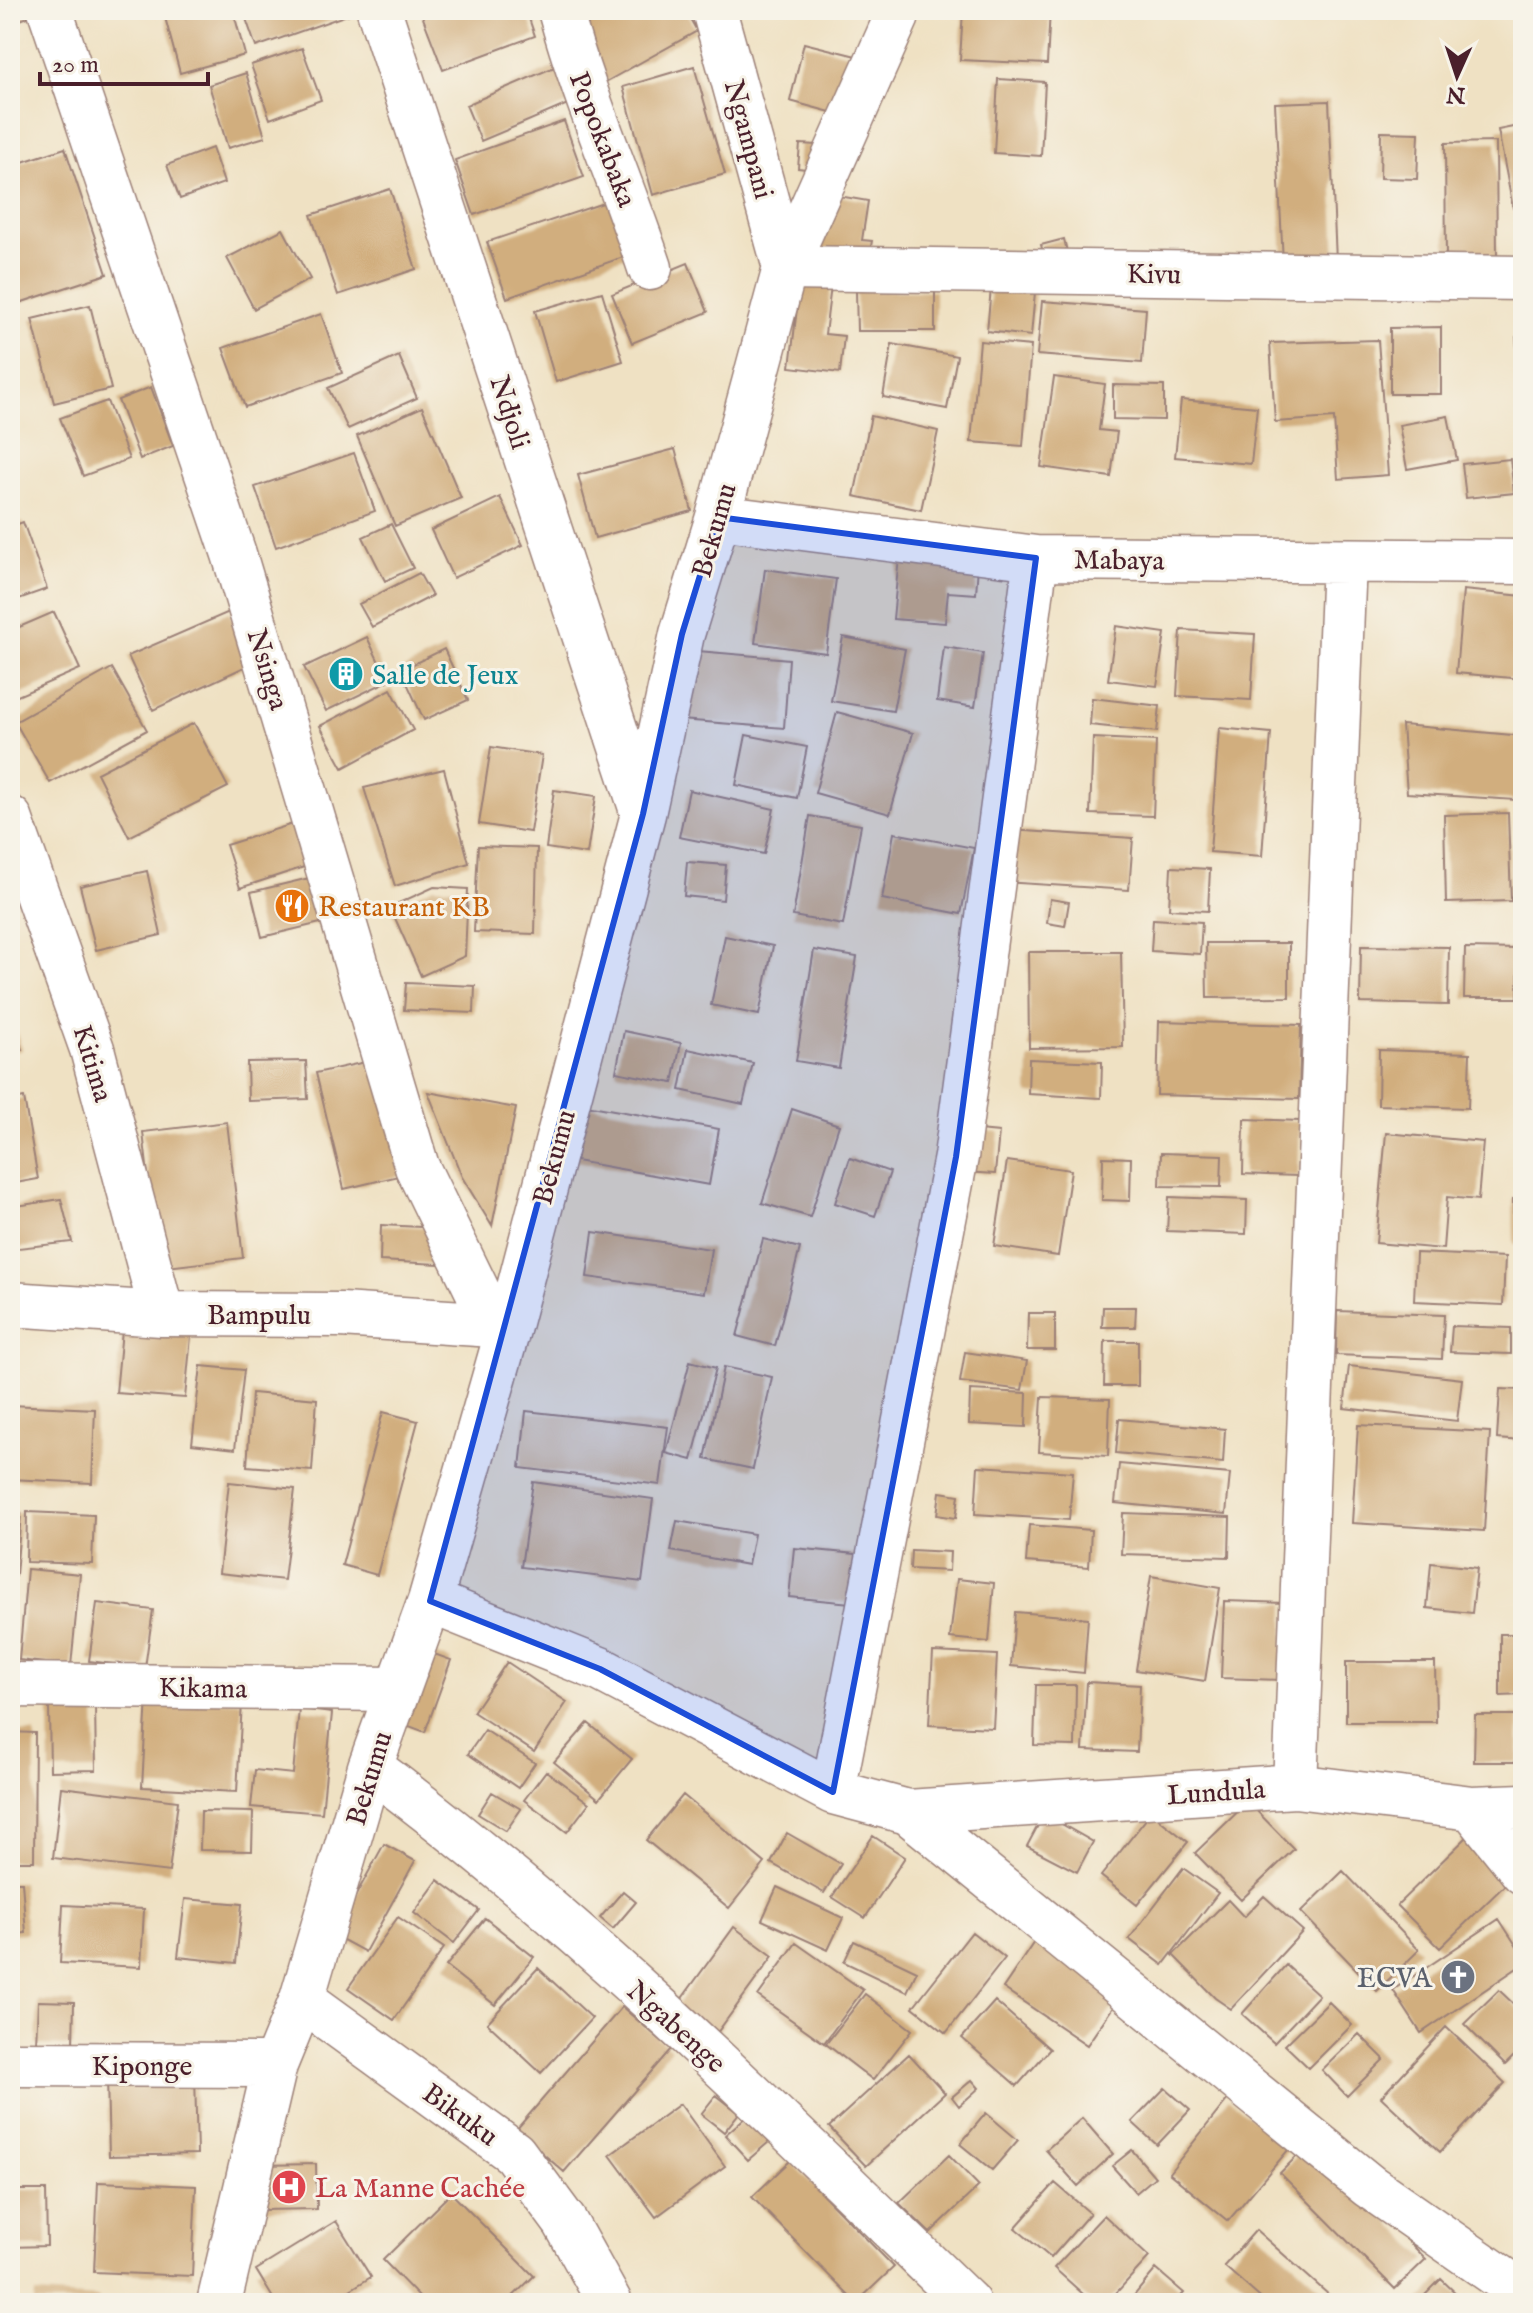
<svg xmlns="http://www.w3.org/2000/svg" width="1533" height="2313" font-family="'IM FELL English',serif">
  <rect width="100%" height="100%" fill="#f7f3e8"/>
  <filter id="ink" filterUnits="userSpaceOnUse"><feTurbulence type="fractalNoise" baseFrequency=".0125" numOctaves="2"/><feDisplacementMap in="SourceGraphic" scale="16" xChannelSelector="R" yChannelSelector="G"/><feConvolveMatrix kernelMatrix="1 2 1 2 8 2 1 2 1" color-interpolation-filters="sRGB"/></filter>
  <filter id="wash" filterUnits="userSpaceOnUse"><feTurbulence type="fractalNoise" baseFrequency=".006" numOctaves="4" result="noise"/><feDisplacementMap in="SourceGraphic" scale="32" xChannelSelector="R" yChannelSelector="G"/><feGaussianBlur stdDeviation="1.8" result="paint"/><feColorMatrix in="noise" values="0 0 0 0 0 0 0 0 0 0 0 0 0 0 0 0 0 1.4 0 .05"/><feComposite in="paint" operator="in"/></filter>
  <g filter="url(#wash)">
    <rect width="100%" height="100%" fill="#efe1c3"/>
    <g id="blocks">
      <path fill="#d1ae7e" d="M10 10H25L28 17 10 24Z
        M163 10H233L245 55 180 73Z
        M243 10H348L350 14 256 47Z
        M420 10H526L535 36 443 70Z
        M613 10H685L697 31 602 84 573 32Z
        M963 10H1050L1047 64 960 60Z
        M804 43 860 57 845 116 790 101Z
        M302 48 321 100 270 119 251 65Z
        M559 65 575 101 481 141 466 105Z
        M694 66 725 174 653 195 623 87Z
        M246 73 265 137 228 148 209 85Z
        M998 79 1045 82 1041 156 994 153Z
        M1329 101 1336 261 1283 263 1275 103Z
        M564 121 584 177 474 215 455 160Z
        M1523 125V206L1513 208 1498 130Z
        M1381 132 1419 133 1417 179 1380 178Z
        M1496 142 1497 261H1446L1445 143Z
        M800 144 816 145 815 170 798 168Z
        M65 148 107 274 10 306V166Z
        M212 148 224 183 180 199 167 165Z
        M390 189 416 269 338 295 311 215Z
        M827 194 868 201 862 240 872 241 868 261 816 252Z
        M612 200 632 254 507 298 487 242Z
        M283 229 310 279 254 309 227 258Z
        M1064 239 1070 264 1048 269 1041 245Z
        M688 263 708 312 632 343 612 294Z
        M800 283 831 286 825 334 844 336 840 373 790 367Z
        M991 288 1035 292 1031 336 987 331Z
        M856 291H935V331H857Z
        M602 292 623 361 556 382 535 311Z
        M1042 301 1146 309 1142 363 1037 355Z
        M90 305 111 389 54 403 32 319Z
        M321 314 342 373 245 407 223 348Z
        M1441 327V394H1390V328Z
        M1523 336V393H1521L1516 337Z
        M1378 340 1388 475 1338 479 1334 418 1275 422 1270 343Z
        M980 341 1031 346 1023 446 971 442Z
        M892 344 957 356 947 409 883 397Z
        M399 356 417 398 348 429 328 388Z
        M1054 377 1105 384 1099 430 1117 432 1111 477 1041 467Z
        M1113 385 1164 386V420L1113 419Z
        M151 387 173 446 140 459 118 400Z
        M1181 400 1257 407 1251 464 1175 457Z
        M107 401 129 459 83 476 60 418Z
        M422 407 461 498 395 526 357 436Z
        M871 416 938 431 921 510 854 496Z
        M1448 416 1457 460 1407 469 1399 425Z
        M675 449 692 511 595 538 578 475Z
        M354 453 375 511 276 547 255 487Z
        M1510 459 1514 493 1466 498 1462 464Z
        M500 497 523 545 453 578 431 530Z
        M23 522 47 589 10 602V527Z
        M391 524 413 568 385 581 363 537Z
        M899 557 978 565 976 594 948 592 945 623 893 619Z
        M765 569 836 579 826 653 755 643Z
        M419 573 432 596 372 627 359 604Z
        M1463 590 1523 596V679L1456 673Z
        M54 612 80 669 13 698 10 691V631Z
        M229 612 251 664 153 710 128 656Z
        M1116 626 1165 633 1157 686 1108 680Z
        M1181 630 1255 634 1251 700 1177 696Z
        M367 637 388 681 326 711 304 667Z
        M843 637 905 649 893 711 831 701Z
        M944 647 983 653 975 707 937 701Z
        M444 649 468 700 424 720 401 670Z
        M686 650 789 659 784 728 681 720Z
        M112 668 147 730 50 783 15 722Z
        M391 689 413 730 343 768 320 726Z
        M1092 698 1160 706 1157 732 1090 725Z
        M837 712 913 733 890 814 815 793Z
        M194 723 228 787 129 837 97 773Z
        M1402 725 1523 736V766L1516 800 1407 793Z
        M1219 728 1271 733 1262 856 1210 852Z
        M746 735 807 747 797 798 736 785Z
        M1093 738 1156 741 1153 816 1090 814Z
        M491 747 542 755 530 832 479 824Z
        M444 769 469 863 395 886 364 788Z
        M554 790 596 796 587 854 546 848Z
        M689 790 774 809 764 854 679 837Z
        M1508 813 1511 901 1446 903 1444 815Z
        M810 816 861 825 843 925 793 916Z
        M302 821 316 863 240 888 226 845Z
        M1009 830 1133 838 1129 890 1005 882Z
        M894 833 974 848 961 914 882 899Z
        M478 846 537 848 535 934 474 932Z
        M687 862 726 865 723 900 684 896Z
        M1171 867 1210 869 1208 911 1169 909Z
        M147 871 161 935 96 950 80 886Z
        M322 875 333 920 262 937 251 892Z
        M434 887 468 889 465 956 421 976 390 907Z
        M1050 899 1069 902 1065 926 1047 923Z
        M1153 919 1202 922 1200 954 1151 951Z
        M725 936 773 946 759 1015 711 1005Z
        M1206 943H1289V997L1207 998Z
        M1361 946 1449 947 1448 1005 1360 1003Z
        M1465 948 1519 949 1518 998H1464Z
        M814 950 857 957 839 1068 796 1061Z
        M1028 952H1121L1123 1047 1029 1048Z
        M406 983 475 986 474 1013 404 1010Z
        M10 1011 22 1050 10 1053Z
        M1159 1021 1301 1025 1299 1099 1157 1095Z
        M624 1031 681 1043 673 1083 616 1072Z
        M688 1049 753 1063 743 1104 680 1090Z
        M1379 1050 1470 1053 1468 1108 1378 1105Z
        M379 1059 407 1174 344 1189 316 1073Z
        M1029 1059 1102 1062 1101 1098 1028 1094Z
        M306 1061 308 1099 248 1101 247 1062Z
        M428 1092 516 1108 492 1226 462 1177Z
        M24 1098 38 1179 10 1184V1101Z
        M586 1105 719 1129 709 1185 576 1161Z
        M792 1109 839 1125 810 1217 762 1203Z
        M1244 1119 1300 1121 1298 1176 1243 1174Z
        M227 1122 243 1258 159 1268 143 1132Z
        M968 1129 999 1132 995 1174 965 1172Z
        M1386 1133 1483 1142 1478 1200 1447 1197 1443 1249 1376 1243Z
        M1161 1153 1222 1155 1221 1187 1160 1186Z
        M1103 1157 1131 1158 1130 1201 1102 1200Z
        M850 1158 890 1172 875 1216 835 1203Z
        M1007 1161 1071 1170 1058 1256 994 1246Z
        M1169 1197 1247 1200 1246 1234 1167 1231Z
        M1523 1198V1244H1514L1513 1199Z
        M61 1199 72 1242 10 1249V1207Z
        M381 1225 441 1228 439 1264 380 1261Z
        M593 1232 711 1249 704 1293 587 1277Z
        M763 1239 800 1248 775 1346 737 1336Z
        M1416 1253 1505 1257 1503 1305 1414 1301Z
        M1103 1307H1136L1135 1327H1102Z
        M1337 1311 1444 1315 1442 1359 1336 1355Z
        M1028 1313H1055V1350H1027Z
        M123 1320 192 1326 185 1398 116 1393Z
        M1452 1326 1511 1328V1354L1450 1352Z
        M1105 1341H1138V1386H1104Z
        M965 1352 1027 1361 1022 1390 960 1382Z
        M690 1361 716 1368 692 1460 666 1453Z
        M201 1366 244 1370 235 1449 192 1444Z
        M1349 1366 1462 1379 1457 1421 1344 1408Z
        M724 1367 772 1377 753 1469 705 1459Z
        M1500 1389 1523 1390V1441L1497 1439Z
        M970 1390 1027 1393 1026 1427 969 1424Z
        M252 1393 317 1399 312 1471 247 1466Z
        M1042 1397 1110 1399 1108 1456 1039 1452Z
        M10 1405 95 1409 92 1483 10 1479Z
        M526 1411 668 1427 660 1485 520 1468Z
        M383 1412 418 1421 377 1575 342 1565Z
        M1119 1419 1225 1429 1223 1463 1116 1453Z
        M1358 1425 1490 1432 1484 1531 1352 1523Z
        M1119 1464 1230 1474 1226 1514 1115 1503Z
        M978 1466 1073 1472 1069 1520 975 1514Z
        M229 1482 295 1489 284 1580 219 1573Z
        M533 1482 653 1499 642 1582 521 1567Z
        M940 1492 959 1495 956 1518 937 1515Z
        M10 1512 21 1513 16 1575H10Z
        M27 1512 94 1515 92 1564 26 1562Z
        M1123 1513 1230 1517 1229 1557 1121 1554Z
        M677 1521 754 1534 748 1565 671 1551Z
        M1029 1525 1091 1530 1089 1567 1026 1562Z
        M794 1548 866 1555 861 1604 789 1597Z
        M911 1550 950 1552 949 1571 910 1569Z
        M1431 1563 1477 1568 1472 1613 1427 1608Z
        M27 1569 80 1574 71 1666 19 1660Z
        M1151 1576 1220 1588 1205 1681 1136 1670Z
        M957 1579 994 1583 989 1642 950 1638Z
        M1224 1601 1285 1603 1282 1680 1221 1678Z
        M97 1603 153 1610 145 1668 89 1661Z
        M1015 1612 1088 1618 1084 1673 1011 1666Z
        M1500 1634H1523V1695L1500 1696Z
        M426 1651 451 1660 425 1732 401 1723Z
        M933 1652 997 1655 993 1728 929 1725Z
        M507 1662 567 1702 534 1752 473 1712Z
        M1346 1662H1435L1436 1722H1346Z
        M1087 1682 1140 1685 1137 1752 1083 1750Z
        M1036 1685H1076L1075 1746 1034 1745Z
        M147 1697 242 1702 237 1792 142 1787Z
        M95 1703 96 1770 50 1771 49 1705Z
        M299 1709 332 1713 322 1813 251 1807 255 1770 293 1774Z
        M1475 1715H1519L1518 1762H1474Z
        M588 1723 632 1759 599 1799 554 1762Z
        M485 1730 535 1763 518 1788 468 1754Z
        M10 1732 35 1733 34 1861H10Z
        M546 1771 589 1803 567 1832 524 1800Z
        M61 1787 178 1801 169 1872 53 1858Z
        M492 1792 521 1809 506 1831 478 1814Z
        M683 1795 765 1863 729 1908 646 1840Z
        M1248 1802 1294 1849 1241 1900 1195 1853Z
        M201 1811 253 1812 252 1851 200 1850Z
        M1151 1813 1188 1842 1137 1905 1101 1876Z
        M1044 1814 1093 1842 1077 1872 1027 1846Z
        M787 1833 841 1864 824 1893 771 1863Z
        M873 1836 905 1857 865 1918 832 1897Z
        M1468 1836 1511 1879 1440 1948 1397 1905Z
        M384 1844 415 1861 365 1952 334 1935Z
        M1183 1868 1218 1893 1163 1965 1129 1939Z
        M1343 1871 1419 1950 1377 1991 1301 1912Z
        M438 1880 479 1910 454 1943 414 1913Z
        M10 1882H22L26 1933 10 1934Z
        M777 1887 843 1918 828 1950 762 1920Z
        M623 1891 636 1902 613 1929 600 1918Z
        M1264 1896 1303 1931 1231 2009 1215 1998 1173 1955 1228 1900 1244 1917Z
        M185 1899 242 1904 236 1963 178 1957Z
        M63 1905 144 1909 141 1967 60 1963Z
        M398 1917 444 1948 394 2020 348 1988Z
        M485 1918 534 1957 495 2005 446 1966Z
        M1499 1919 1523 1956V1964L1421 2033 1393 1990Z
        M734 1927 773 1956 714 2037 675 2008Z
        M972 1932 1005 1958 946 2033 913 2007Z
        M1036 1939 1120 1997 1087 2045 1003 1988Z
        M854 1941 917 1971 907 1992 844 1962Z
        M796 1943 863 1990 824 2043 758 1996Z
        M1286 1965 1319 1995 1274 2043 1242 2014Z
        M538 1968 592 2018 541 2073 487 2023Z
        M1499 1990 1523 2013V2047L1505 2065 1464 2024Z
        M865 1994 912 2030 873 2080 826 2044Z
        M38 2001 74 2002 73 2046 36 2045Z
        M995 2001 1050 2049 1017 2086 962 2038Z
        M1329 2002 1352 2025 1309 2068 1285 2045Z
        M622 2007 671 2049 564 2172 516 2130Z
        M1446 2027 1505 2083 1440 2152 1381 2097Z
        M1359 2034 1384 2059 1347 2096 1322 2070Z
        M909 2054 945 2093 866 2166 829 2127Z
        M195 2075 197 2154 109 2156 107 2077Z
        M972 2080 979 2088 959 2106 952 2097Z
        M1165 2088 1190 2110 1157 2145 1132 2122Z
        M716 2095 739 2113 724 2132 701 2114Z
        M1228 2099 1289 2149 1228 2221 1169 2173Z
        M680 2104 725 2166 656 2217 610 2155Z
        M986 2113 1018 2140 992 2170 960 2144Z
        M747 2116 769 2142 748 2160 725 2135Z
        M1082 2118 1113 2154 1078 2186 1046 2150Z
        M1311 2142 1426 2259 1395 2289 1280 2173Z
        M1132 2150 1155 2177 1136 2193 1112 2166Z
        M949 2155 979 2186 930 2233 899 2203Z
        M790 2161 894 2267 856 2303 752 2197Z
        M316 2164 317 2209 261 2210V2165Z
        M98 2182 196 2186 192 2276 94 2272Z
        M1055 2183 1090 2213 1051 2258 1015 2228Z
        M10 2190H46L47 2246 10 2247Z
        M451 2193 534 2276 506 2303H425L383 2260Z
        M1104 2215 1149 2257 1107 2303H1093L1054 2268Z
        M336 2221 371 2277 329 2303H276L256 2270Z
        M1256 2230 1338 2303H1266L1224 2266Z
        M1156 2269 1184 2293 1175 2303H1138L1132 2298Z
        M1441 2279 1463 2300 1417 2303Z
        M35 2294 99 2298V2303H34Z"/>
    </g>
  </g>
  <g filter="url(#ink)">
    <use href="#blocks" fill-opacity="0" stroke="#9c8077" stroke-width="2"/>
    <g fill="none" stroke-linecap="round" stroke-linejoin="round">
      <defs>
        <path id="street" d="M50 10 234 554 417 1167 494 1325
          M379 10 643 814
          M560 10C584 98 621 181 650 268
          M714 10 785 268 1523 278
          M718 517 1036 558 1523 562
          M10 818 92 1049 162 1314
          M10 1304 162 1314 341 1315 509 1326
          M430 1601 600 1669 833 1792 908 1812 1369 2186 1523 2293
          M10 1685 396 1689
          M370 1767C585 1926 776 2117 968 2303
          M1295 1786 1344 561
          M833 1792 956 1157 1036 558
          M1472 1808 1523 1872
          M908 1812 1295 1786 1472 1808 1523 1806
          M302 1999 514 2153 565 2222 610 2303
          M10 2064 275 2065
          M219 2303 275 2065 302 1999 370 1767 430 1601 509 1326 643 814 682 634 718 517 785 268 897 16"/>
      </defs>
      <use href="#street" stroke="#9c8077" stroke-width="47"/>
      <use href="#street" stroke="#fff" stroke-width="44"/>
    </g>
  </g>
  <path fill="#1d4ed8" fill-opacity="0.2" stroke="#1d4ed8" stroke-width="6" stroke-linejoin="round" d="M718 517 1036 558 956 1157 833 1792 600 1669 430 1601 643 814 682 634Z"/>
  <defs>
    <symbol id="building-disc" viewBox="-11 -11 22 22"><circle r="9.5" fill="#0f9aa8" stroke="#f7f3e8"/><path d="M-4-6H4V6H1V3H-1V6H-4ZM-2.5-4.3h1.7v1.8h-1.7ZM.8-4.3h1.7v1.8H.8ZM-2.5-1h1.7V.8h-1.7ZM.8-1h1.7V.8H.8Z" fill="#fff"/></symbol>
    <symbol id="restaurant-disc" viewBox="-11 -11 22 22"><circle r="9.5" fill="#e8710a" stroke="#f7f3e8"/><path d="M-5-6h1v4h1v-4h1v4h1v-4h1v5L-1.5 .5V6h-2V.5L-5-1ZM5-6V6H3V1.5H1.5Q1.5-4 5-6Z" fill="#fff"/></symbol>
    <symbol id="church-disc" viewBox="-11 -11 22 22"><circle r="9.5" fill="#6b7280" stroke="#f7f3e8"/><path d="M-1.2-6h2.4v3.5h3.3v2.4h-3.3V6h-2.4V-.1h-3.3v-2.4h3.3Z" fill="#fff"/></symbol>
    <symbol id="hospital-disc" viewBox="-11 -11 22 22"><circle r="9.5" fill="#e0444e" stroke="#f7f3e8"/><path d="M-5-5h3v3.5h4V-5h3V5h-3V1.5h-4V5h-3Z" fill="#fff"/></symbol>
  </defs>
  <g fill-rule="evenodd">
    <use href="#building-disc" x="326" y="654" width="40" height="40"/>
    <use href="#restaurant-disc" x="272" y="886" width="40" height="40"/>
    <use href="#church-disc" x="1438" y="1957" width="40" height="40"/>
    <use href="#hospital-disc" x="269" y="2167" width="40" height="40"/>
  </g>
  <g text-anchor="middle" stroke-width="6" stroke-linejoin="round" paint-order="stroke">
    <g font-size="28" fill="#4a1f2b" stroke="#f7f3e8">
      <text transform="translate(604 139) rotate(69)" y="10">Popokabaka</text>
      <text transform="translate(750 139) rotate(75)" y="10">Ngampani</text>
      <text transform="translate(1154 273) rotate(1)" y="10">Kivu</text>
      <text transform="translate(511 412) rotate(72)" y="10">Ndjoli</text>
      <text transform="translate(713 530) rotate(-74)" y="10">Bekumu</text>
      <text transform="translate(1119 559) rotate(1)" y="10">Mabaya</text>
      <text transform="translate(269 669) rotate(73)" y="10">Nsinga</text>
      <text transform="translate(94 1063) rotate(73)" y="10">Kitima</text>
      <text transform="translate(553 1157) rotate(-75)" y="10">Bekumu</text>
      <text x="259" y="1324">Bampulu</text>
      <text transform="translate(203 1687) rotate(1)" y="10">Kikama</text>
      <text transform="translate(368 1778) rotate(-73)" y="10">Bekumu</text>
      <text transform="translate(1216 1791) rotate(-4)" y="10">Lundula</text>
      <text transform="translate(677 2026) rotate(42)" y="10">Ngabenge</text>
      <text x="142" y="2075">Kiponge</text>
      <text transform="translate(461 2114) rotate(36)" y="10">Bikuku</text>
    </g>
    <g font-size="28" fill="#0d838f" stroke="#f7f3e8" text-anchor="start">
      <text x="372" y="684">Salle de Jeux</text>
    </g>
    <g font-size="28" fill="#c56008" stroke="#f7f3e8" text-anchor="start">
      <text x="318" y="916">Restaurant KB</text>
    </g>
    <g font-size="28" fill="#5b616d" stroke="#f7f3e8" text-anchor="end">
      <text x="1432" y="1987">ECVA</text>
    </g>
    <g font-size="28" fill="#be3a42" stroke="#f7f3e8" text-anchor="start">
      <text x="315" y="2197">La Manne Cachée</text>
    </g>
  </g>
  <rect width="1533" height="2313" fill="none" stroke="#f7f3e8" stroke-width="40"/>
  <g transform="translate(1457 76) rotate(183)" stroke="#f7f3e8" stroke-width="6" paint-order="stroke">
  <path d="M0-6L14 30L0 20L-14 30Z" fill="#4a1f2b"/>
  <text y="-12" font-size="22" font-weight="bold" text-anchor="middle" fill="#4a1f2b">N</text>
  </g>
  <path d="M40 72v12h168v-12" fill="none" stroke="#4a1f2b" stroke-width="4"/>
  <text x="52" y="72" font-size="24" fill="#4a1f2b" stroke="#f7f3e8" stroke-width="6" paint-order="stroke">20 m</text>
</svg>
